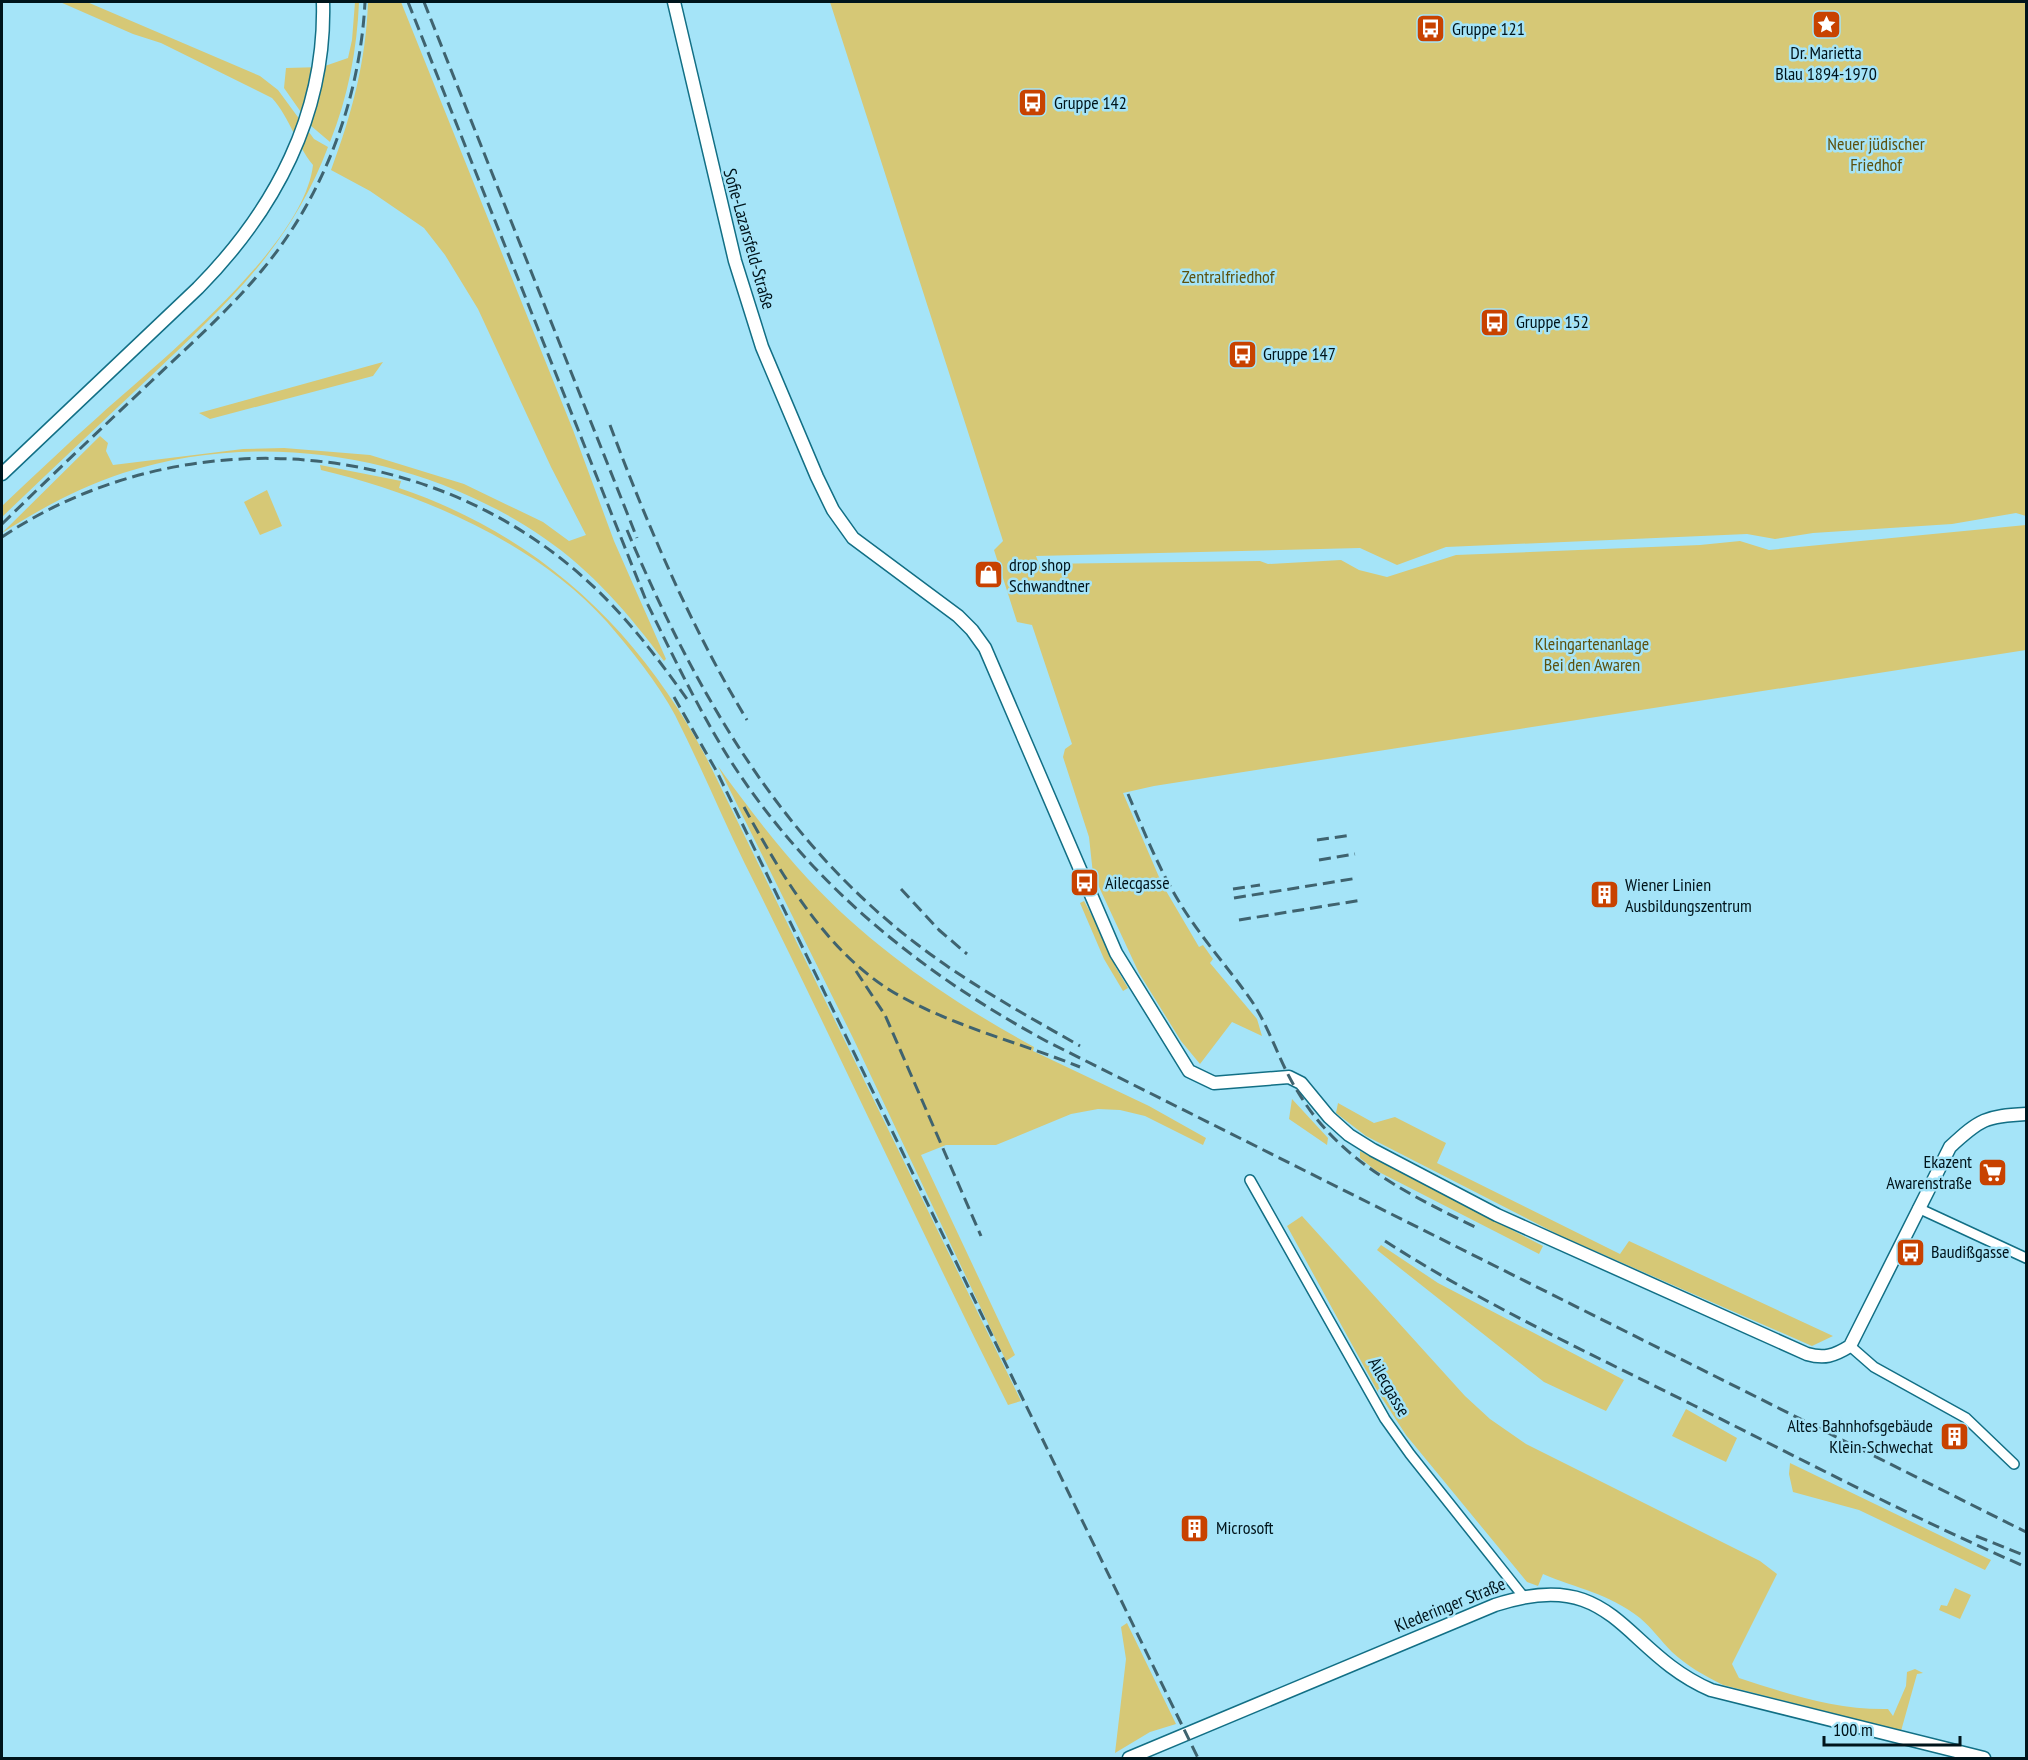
<svg xmlns="http://www.w3.org/2000/svg" width="2028" height="1760" font-family="'PT Sans Narrow',sans-serif">
  <rect width="100%" height="100%" fill="#a5e4f8"/>
  <path fill="#d6c876" d="M60 2H87L260 76 278 90 314 139 328 147C290 248 226 304 151 376 101 423 51 470 2 517V506C34 476 66 445 99 416 159 362 304 246 313 165 296 144 290 118 272 98L161 43 133 34Z
    M355 2H359C357 50 348 97 330 142L310 125 284 88 286 68 322 67 348 58 352 40Z
    M368 2H401L573 430 614 541 666 659 664 661C630 615 591 570 544 538 424 455 262 428 123 473 80 487 40 509 2 533L100 436 108 443 106 451 113 465 243 449 284 448 370 455 464 484 543 522 569 541 586 535 551 467 478 309 445 255 424 228 370 191 331 170C352 114 366 61 368 2Z
    M830 2H2026V516L2016 513 1952 524 1813 533 1775 539 1747 534 1446 547 1397 565 1360 548 1036 556 1039 564 1260 561 1268 564 1341 560 1359 570 1387 577 1456 555 1700 545 1740 541 1769 550 2026 525V650L1154 786 1123 793 1162 884 1199 947 1203 945 1213 959 1210 963 1257 1019 1262 1036 1232 1022 1200 1064 1181 1041 1139 973 1093 874 1089 837 1063 757 1065 749 1072 744 1032 625 1017 622 994 550 1003 541Z
    M383 362 373 376 210 419 199 413Z
    M320 465 401 481 399 488C538 535 639 629 707 759L1021 1401 1008 1405C918 1226 835 1043 745 864 721 815 700 764 675 715 658 683 631 650 607 622 536 543 423 494 321 470Z
    M267 490 282 526 260 535 244 502Z
    M718 766C746 805 776 844 808 879 873 949 952 1002 1034 1047L1033 1051 1149 1106 1206 1138 1203 1145 1145 1116 1120 1110 1098 1109 1071 1114 996 1145H946L921 1155 1015 1355 1006 1361 853 1038Z
    M1084 901 1117 962 1115 966 1128 988 1123 991 1104 959 1080 903Z
    M1292 1099 1328 1138 1327 1145 1289 1119Z
    M1338 1103 1374 1123 1395 1117 1446 1143 1437 1163 1620 1254 1629 1241 1833 1336 1812 1346 1561 1236 1366 1136 1336 1113Z
    M1360 1151 1543 1246 1539 1254 1375 1170 1360 1158Z
    M1302 1216 1465 1396 1490 1419 1526 1444 1760 1561 1777 1574 1732 1664 1739 1678C1788 1694 1836 1710 1888 1709L1893 1716 1906 1686 1907 1672 1915 1669 1923 1673 1917 1674 1901 1731 1723 1685C1705 1676 1687 1666 1672 1652 1661 1641 1652 1628 1640 1618 1608 1593 1578 1589 1543 1574L1538 1586 1527 1582 1406 1435 1378 1392 1287 1226Z
    M1381 1245 1438 1283 1624 1380 1606 1411 1544 1382 1377 1250Z
    M1686 1409 1737 1438 1726 1462 1672 1436Z
    M1790 1463 1991 1560 1985 1570 1859 1510 1793 1492 1789 1474Z
    M1955 1588 1971 1595 1960 1619 1939 1610 1941 1605 1947 1606Z
    M1127 1623 1176 1724 1150 1732 1115 1753 1126 1659 1121 1627Z"/>
  <g fill="none" stroke-linecap="round" stroke-linejoin="round">
    <defs>
      <path id="street" d="M1250 1180 1385 1419 1410 1454 1523 1596
        M1918 1208 2026 1258
        M1850 1346 1874 1367 1966 1418 2014 1464"/>
      <path id="secondary" d="M674 2 735 261 762 347 817 477 833 510 853 538 958 616 972 630 985 648 1116 953 1189 1071 1214 1083 1289 1077 1301 1083 1329 1117 1349 1135 1373 1150 1497 1215 1807 1354C1824 1359 1834 1356 1850 1346L1950 1147C1980 1119 1986 1116 2026 1114
        M2 474 198 288C275 210 326 114 323 2
        M1129 1758 1495 1605C1616 1565 1621 1651 1711 1690L1984 1758"/>
    </defs>
    <use href="#street" stroke="#126f85" stroke-width="12"/>
    <use href="#secondary" stroke="#126f85" stroke-width="15"/>
    <use href="#street" stroke="#fff" stroke-width="9"/>
    <use href="#secondary" stroke="#fff" stroke-width="12"/>
    <path stroke="#3f636f" stroke-width="3" stroke-dasharray="12 6" stroke-linecap="butt" d="M408 2 647 603C672 654 696 704 725 752 804 879 918 972 1048 1042L2026 1532
      M424 2 637 538
      M610 425C648 527 691 627 747 720
      M2 524C53 474 105 425 157 376 193 342 231 308 263 269 325 194 360 98 365 2
      M627 530C694 688 778 839 918 945 969 984 1024 1014 1080 1046
      M2 537C179 419 424 435 583 577 624 613 657 657 689 702
      M674 697 717 772 1198 1758
      M1128 794C1143 829 1158 867 1178 900 1200 937 1229 968 1253 1003 1271 1031 1280 1064 1298 1092 1339 1161 1406 1193 1475 1227
      M744 807C782 876 829 957 900 996 956 1027 1021 1043 1080 1067
      M1317 840 1352 835
      M1319 860 1355 854
      M901 889 939 930 967 954
      M1233 889 1260 885
      M1234 898 1358 878
      M1239 920 1362 900
      M856 971 885 1015 981 1236
      M1385 1241C1483 1304 1589 1353 1693 1405 1803 1460 1913 1518 2026 1567
      M1976 1536 2026 1556"/>
  </g>
  <defs>
    <symbol id="sight-square" viewBox="-11 -11 22 22"><rect x="-9" y="-9" width="18" height="18" rx="4" fill="#c84200" stroke="#a5e4f8"/><path d="M0-6L1.8-2.2L6-1.7L2.9 1.2L3.7 5.4L0 3.3L-3.7 5.4L-2.9 1.2L-6-1.7L-1.8-2.2Z" fill="#fff"/></symbol>
    <symbol id="bus-square" viewBox="-11 -11 22 22"><rect x="-9" y="-9" width="18" height="18" rx="4" fill="#c84200" stroke="#a5e4f8"/><path d="M-5-6H5V4H4V6H2V4H-2V6H-4V4H-5ZM-3.5-4V0h7V-4ZM-3.5 1.2v1.5H-2V1.2ZM2 1.2v1.5H3.5V1.2Z" fill="#fff"/></symbol>
    <symbol id="shop-square" viewBox="-11 -11 22 22"><rect x="-9" y="-9" width="18" height="18" rx="4" fill="#c84200" stroke="#a5e4f8"/><path d="M-5-2.5h2.3a2.7 3.5 0 0 1 5.4 0H5L5.5 6h-11ZM-1.5-2.5h3a1.5 2.3 0 0 0-3 0Z" fill="#fff"/></symbol>
    <symbol id="building-square" viewBox="-11 -11 22 22"><rect x="-9" y="-9" width="18" height="18" rx="4" fill="#c84200" stroke="#a5e4f8"/><path d="M-4-6H4V6H1V3H-1V6H-4ZM-2.5-4.3h1.7v1.8h-1.7ZM.8-4.3h1.7v1.8H.8ZM-2.5-1h1.7V.8h-1.7ZM.8-1h1.7V.8H.8Z" fill="#fff"/></symbol>
    <symbol id="supermarket-square" viewBox="-11 -11 22 22"><rect x="-9" y="-9" width="18" height="18" rx="4" fill="#c84200" stroke="#a5e4f8"/><path d="M-6-5.5h2.5l.6 2H6L4.5 2H-2.5L-4.4-4H-6ZM-1.5 3.2a1.3 1.3 0 1 0 .1 0ZM3 3.2a1.3 1.3 0 1 0 .1 0Z" fill="#fff"/></symbol>
  </defs>
  <g fill-rule="evenodd">
    <use href="#sight-square" x="1810" y="8" width="33" height="33"/>
    <use href="#bus-square" x="1414" y="12" width="33" height="33"/>
    <use href="#bus-square" x="1016" y="86" width="33" height="33"/>
    <use href="#bus-square" x="1478" y="306" width="33" height="33"/>
    <use href="#bus-square" x="1226" y="338" width="33" height="33"/>
    <use href="#shop-square" x="972" y="558" width="33" height="33"/>
    <use href="#bus-square" x="1068" y="866" width="33" height="33"/>
    <use href="#building-square" x="1588" y="878" width="33" height="33"/>
    <use href="#supermarket-square" x="1976" y="1156" width="33" height="33"/>
    <use href="#bus-square" x="1894" y="1236" width="33" height="33"/>
    <use href="#building-square" x="1938" y="1420" width="33" height="33"/>
    <use href="#building-square" x="1178" y="1512" width="33" height="33"/>
  </g>
  <g text-anchor="middle" stroke-width="5" stroke-linejoin="round" paint-order="stroke">
    <g font-size="18" fill="#00141b" stroke="#a5e4f8" text-anchor="start">
      <text x="1452" y="35">Gruppe 121</text>
      <text x="1826" y="59" text-anchor="middle">Dr. Marietta<tspan x="1826" dy="21">Blau 1894-1970</tspan></text>
      <text x="1054" y="109">Gruppe 142</text>
      <text x="1516" y="328">Gruppe 152</text>
      <text x="1263" y="360">Gruppe 147</text>
      <text x="1009" y="571">drop shop<tspan x="1009" dy="21">Schwandtner</tspan></text>
      <text x="1105" y="889">Ailecgasse</text>
      <text x="1625" y="891">Wiener Linien<tspan x="1625" dy="21">Ausbildungszentrum</tspan></text>
      <text x="1972" y="1168" text-anchor="end">Ekazent<tspan x="1972" dy="21">Awarenstraße</tspan></text>
      <text x="1931" y="1258">Baudißgasse</text>
      <text x="1933" y="1432" text-anchor="end">Altes Bahnhofsgebäude<tspan x="1933" dy="21">Klein-Schwechat</tspan></text>
      <text x="1216" y="1534">Microsoft</text>
    </g>
    <g font-size="18" fill="#5c510e" stroke="#a5e4f8">
      <text x="1876" y="150">Neuer jüdischer<tspan x="1876" dy="21">Friedhof</tspan></text>
      <text x="1228" y="283">Zentralfriedhof</text>
      <text x="1592" y="650">Kleingartenanlage<tspan x="1592" dy="21">Bei den Awaren</tspan></text>
    </g>
    <g font-size="18" fill="#00141b" stroke="#a5e4f8">
      <text transform="translate(749 239) rotate(74)" y="6">Sofie-Lazarsfeld-Straße</text>
      <text transform="translate(1389 1387) rotate(60)" y="6">Ailecgasse</text>
      <text transform="translate(1450 1605) rotate(-22)" y="6">Klederinger Straße</text>
    </g>
  </g>
  <rect width="2028" height="1760" fill="none" stroke="#00141b" stroke-width="6"/>
  <path d="M1824 1736v9h136v-9" fill="none" stroke="#00141b" stroke-width="3"/>
  <text x="1833" y="1736" font-size="18" fill="#00141b" stroke="#a5e4f8" stroke-width="4.5" paint-order="stroke">100 m</text>
</svg>
